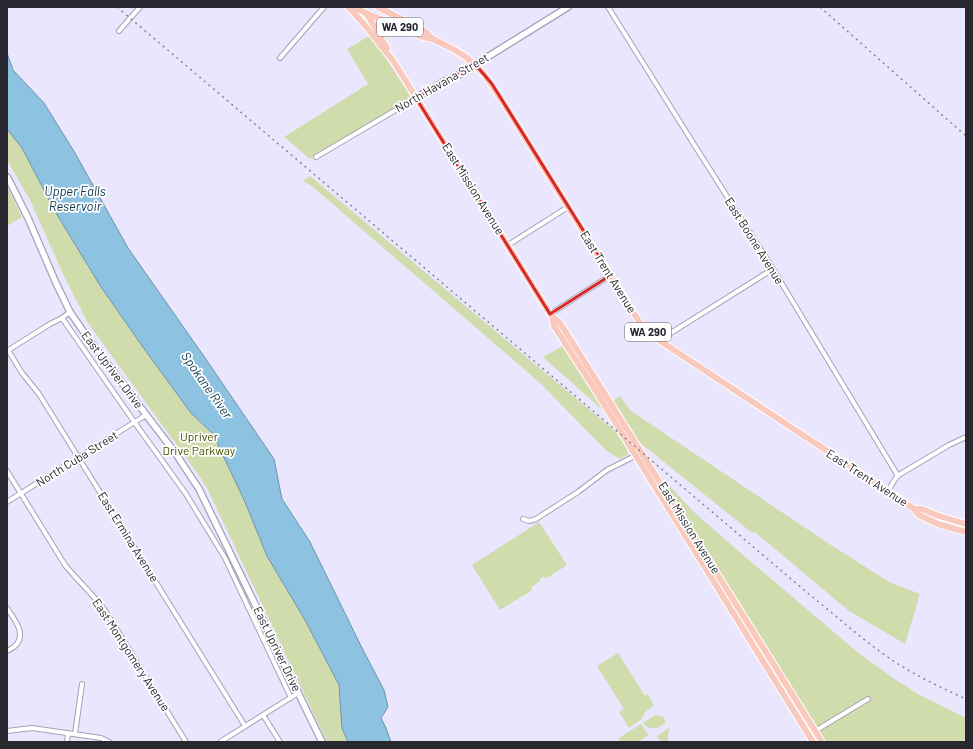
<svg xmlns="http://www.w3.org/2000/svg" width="973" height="749" font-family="Barlow,sans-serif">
  <rect width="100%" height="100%" fill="#e9e6fe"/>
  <path fill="#d1dcac" d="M371 35 409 94 410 97 409 99 310 159 284 137 368 84 347 49Z
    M7 129 22 148 56 213 101 287 145 350 191 413 213 434 245 502 267 556 305 620 339 685 342 728 348 742H327L208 490 200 477 88 323 63 274 30 200 7 160Z
    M310 176 616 432 627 449 628 455 620 459 607 451 595 439 539 382 313 187 303 181Z
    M7 186 22 217 7 226Z
    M563 346 606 413 543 357Z
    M620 396 631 411 828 543 889 582 920 594 905 644 849 611 756 533 751 532 638 441 613 401Z
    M661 477 695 513 735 548 856 651 893 678 918 694 966 718V742H826Z
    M539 522 567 565 547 578 543 577 540 579V581L532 587 531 591 500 610 472 565Z
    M618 653 645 696 648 694 653 703V707C647 710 644 712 642 719L629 728 619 712 624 709 597 666Z
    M655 715 663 717 666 723C658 728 651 732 643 723Z
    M641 724 644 729 649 735 638 742H620L619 738Z
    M669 728 670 729C667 734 667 737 669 742H661L657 736Z"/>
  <path fill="#8ec2e1" stroke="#6f94ac" d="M7 53 13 70 44 103 75 153 128 248 203 355 274 459 282 499 310 542 363 650 384 690 388 707 381 718 386 728 391 742H348L342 728 339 685 305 620 267 556 245 502 213 434 191 413 145 350 101 287 56 213 22 148 7 129Z"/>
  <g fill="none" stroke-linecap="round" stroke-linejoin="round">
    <defs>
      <path id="street" d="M608 7 695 146 773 269 898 476
        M119 31 140 7
        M280 58 324 7
        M316 157 416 98
        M508 245 568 207
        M550 314 611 275
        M62 318 135 423 186 494 225 558 291 698
        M661 342 666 336 773 269
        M8 350 22 373 39 394 245 726
        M7 351 50 324 62 318 70 312
        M7 471 65 565C78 581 94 595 106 612L186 742
        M888 491 897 476 949 445 966 437
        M7 502 146 415
        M523 519 529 521 536 519 578 492 607 470 627 460 642 452
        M7 608C13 618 26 632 17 644 15 647 11 649 7 651
        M263 715 280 742
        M7 731 32 728 101 738 109 742
        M815 731 868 699
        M75 734 82 684
        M67 742 68 733
        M220 742 298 693"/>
      <path id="secondary" d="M416 98 445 81 457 76 568 7
        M7 177 11 184 28 218 56 283 70 312 90 341 176 454 199 489 322 742"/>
      <path id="primary" d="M348 7 363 23 394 62 550 314 552 316 560 323 593 375 822 742
        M355 7C365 14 375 17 386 21 401 28 417 37 433 39
        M378 7 426 32 433 39 451 48 466 57 484 74 501 99 640 323 648 333 888 491 914 509 919 515 925 518 938 524 966 532
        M367 14 387 48
        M552 316 554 326 592 385 813 742
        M914 509H922L936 515 966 524"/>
    </defs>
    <use href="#street" stroke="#a4a1b7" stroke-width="6"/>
    <use href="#secondary" stroke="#a4a1b7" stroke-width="8"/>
    <use href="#primary" stroke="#fff" stroke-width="8"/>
    <use href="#street" stroke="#fff" stroke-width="4"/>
    <use href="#secondary" stroke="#fff" stroke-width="5.5"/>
    <use href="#primary" stroke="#fac9be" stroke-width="6"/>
    <path stroke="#868493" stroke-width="1.5" stroke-dasharray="2 4" stroke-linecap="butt" d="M117 7 810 595C834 614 857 635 882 653 908 672 937 686 966 699
      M820 7 966 136"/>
  </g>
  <path fill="none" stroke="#d62828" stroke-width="3" stroke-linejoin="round" d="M475 64 492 84 611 275 550 314 416 98Z"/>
  <g text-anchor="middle" stroke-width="3.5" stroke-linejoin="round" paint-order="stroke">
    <g fill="#fff" stroke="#68686d" stroke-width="1">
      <rect x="377" y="18" width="46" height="18" rx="3"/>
      <rect x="625" y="323" width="46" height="18" rx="3"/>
    </g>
    <g font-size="11" font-weight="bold" fill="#28272f">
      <text x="400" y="31">WA 290</text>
      <text x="648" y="336">WA 290</text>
    </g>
    <g font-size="12" fill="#28272f" stroke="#fff">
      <text transform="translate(442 83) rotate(-30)" y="4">North Havana Street</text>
      <text transform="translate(473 189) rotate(58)" y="4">East Mission Avenue</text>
      <text transform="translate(754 241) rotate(58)" y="4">East Boone Avenue</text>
      <text transform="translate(608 272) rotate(58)" y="4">East Trent Avenue</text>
      <text transform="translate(112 370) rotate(53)" y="4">East Upriver Drive</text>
      <text transform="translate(77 459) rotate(-32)" y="4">North Cuba Street</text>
      <text transform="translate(867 478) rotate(33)" y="4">East Trent Avenue</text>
      <text transform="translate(689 528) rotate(58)" y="4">East Mission Avenue</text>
      <text transform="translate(128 537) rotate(58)" y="4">East Ermina Avenue</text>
      <text transform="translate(277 649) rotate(64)" y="4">East Upriver Drive</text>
      <text transform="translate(131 655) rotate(57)" y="4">East Montgomery Avenue</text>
    </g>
    <g font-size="12" fill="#475300" stroke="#fff">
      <text x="199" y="441">Upriver<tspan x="199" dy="14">Drive Parkway</tspan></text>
    </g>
    <g font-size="13" font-style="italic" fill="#0d384e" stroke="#fff">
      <text x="75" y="196">Upper Falls<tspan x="75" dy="15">Reservoir</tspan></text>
      <text transform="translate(207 385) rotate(55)" y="5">Spokane River</text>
    </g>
  </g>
  <rect width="973" height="749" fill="none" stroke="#28272f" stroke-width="16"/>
</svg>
